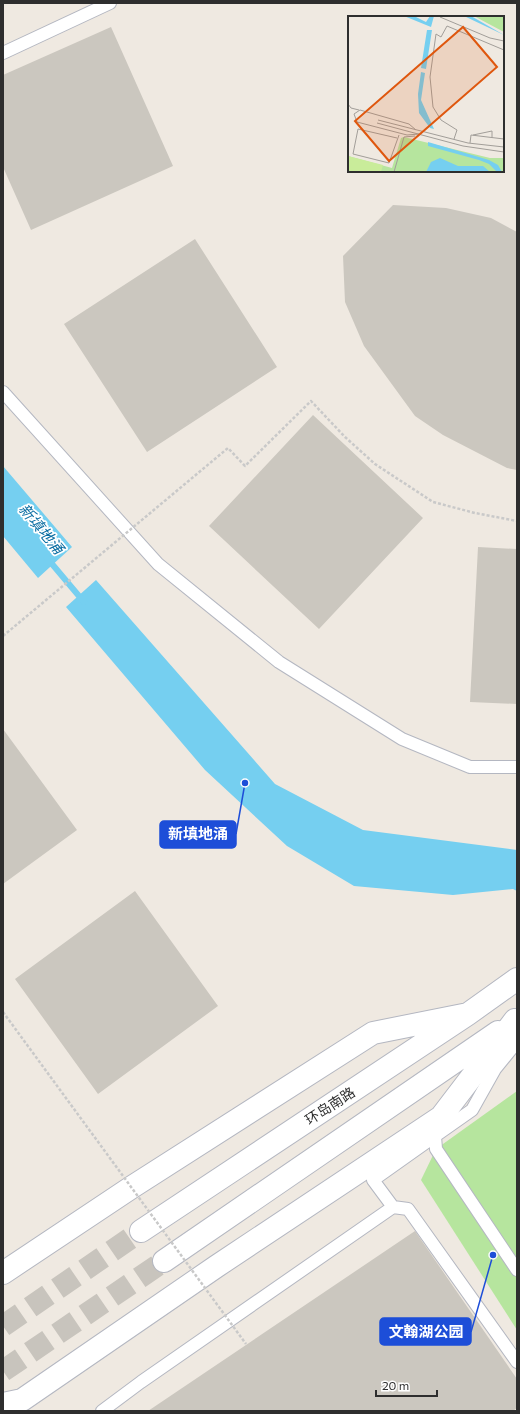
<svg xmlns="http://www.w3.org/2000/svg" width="520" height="1414" font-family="Commissioner,'Noto Sans SC',sans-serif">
  <rect width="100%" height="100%" fill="#efe9e1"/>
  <path fill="#b6e59e" d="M517 1091V1330L421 1180 436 1149Z"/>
  <path fill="#75cff0" d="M3 466 72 547 38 578 3 536Z
    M96 580 275 784 363 830 517 850V891L513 889 453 895 354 886 287 846 205 770 66 607Z"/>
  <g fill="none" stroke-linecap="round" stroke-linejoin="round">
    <path stroke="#75cff0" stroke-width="6" d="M47 558 84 602"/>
  </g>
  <path fill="#cbc7bf" d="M111 27 173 166 31 230 3 167V75Z
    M393 205 446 208 491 218 517 232V470L507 468 443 435 415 416 364 346 345 302 343 256Z
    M195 239 277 367 147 452 64 324Z
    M313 415 423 518 319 629 209 526Z
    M478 547 517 549V704L470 702Z
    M3 729 77 830 3 884Z
    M135 891 218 1006 98 1094 15 979Z
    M415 1231 517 1379V1408L513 1411H148Z"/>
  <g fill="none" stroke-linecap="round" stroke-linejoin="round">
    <path stroke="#c8c4bd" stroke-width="22" stroke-dasharray="22 11" stroke-linecap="butt" d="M3 1326 141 1231
      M3 1371 164 1261"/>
    <defs>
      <path id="lane" d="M3 53 110 3
        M3 392 158 564 279 662 402 739 470 767H517
        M517 1042 495 1069 472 1110 435 1136 436 1149 517 1270
        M393 1207 373 1180 435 1136
        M102 1411 141 1382 393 1207 408 1209 517 1362"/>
      <path id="secondary" d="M141 1231 468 1014 517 979
        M164 1261 498 1032
        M3 1273 132 1187 373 1033 468 1014
        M3 1404 22 1400 217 1266 441 1117 515 1020"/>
    </defs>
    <use href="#lane" stroke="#b4b7c1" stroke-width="14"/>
    <use href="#secondary" stroke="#b4b7c1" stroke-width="24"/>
    <use href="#lane" stroke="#fff" stroke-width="12"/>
    <use href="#secondary" stroke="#fff" stroke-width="22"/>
    <path stroke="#c9c9c9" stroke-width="2.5" stroke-dasharray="3 2" stroke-linecap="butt" d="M3 636 228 448 245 466 311 401 345 437 375 464 433 502 475 513 517 521
      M3 1012 246 1344"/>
  </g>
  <g text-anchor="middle" stroke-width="3.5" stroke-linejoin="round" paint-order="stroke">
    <g font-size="14" fill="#2e2e2e" stroke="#fff">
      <text transform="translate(330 1106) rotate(-33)" y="5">环岛南路</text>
    </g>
    <g font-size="15" font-style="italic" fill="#0d6fa3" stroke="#fff">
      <text transform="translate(41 529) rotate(50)" y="5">新填地涌</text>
    </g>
  </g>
  <g transform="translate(348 16)">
    <rect width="156" height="156" fill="#efe9e1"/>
    <path d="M126 0H156V16L139 7ZM56 121 142 142H156V156H0V140L44 152 53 122Z" fill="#b6e59e"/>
    <path d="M0 140 35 149 33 156 0 155Z" fill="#c9ec9a"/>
    <path d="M56 0H66L78 6 82 0H86L83 11ZM116 0H123L156 19ZM79 14H84L78 53 73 52ZM73 56 77 57 73 84 86 113 82 112 71 97 70 78ZM80 126 141 144 150 149 154 156H149L141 148 131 144 80 130ZM92 142 110 150H135L142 156H78L83 146Z" fill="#75cff0"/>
    <path fill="none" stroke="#a29e99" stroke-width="1" d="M92 1 142 22 156 25M0 36V74M0 88 3 92 11 94M30 104 120 127 156 131M29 107 115 130 156 136M68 114 61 108 12 94 6 98 9 106 59 119 71 118M125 119 144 115V122M49 122 10 113 5 138 41 147 51 119M106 123 109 114 93 104 85 91 82 61 88 18 93 21 99 10 156 34M122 127 123 119 156 123M46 156 56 121 67 120"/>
    <path fill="#df570e" fill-opacity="0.15" stroke="#df570e" stroke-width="2" d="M115 11 149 51 41 145 7 105Z"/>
    <rect width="156" height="156" fill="none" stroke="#2e2e2e" stroke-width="2"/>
  </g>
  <path fill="none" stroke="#1d4ed8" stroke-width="1.5" d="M245 783L236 834M493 1255L471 1332"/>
  <g fill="#1d4ed8" stroke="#fff" stroke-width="1.5">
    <circle cx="245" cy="783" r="4"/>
    <circle cx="493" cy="1255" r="4"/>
  </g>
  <g fill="#1d4ed8" stroke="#1d4ed8" stroke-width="1.5">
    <rect x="160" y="821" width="76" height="27" rx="4"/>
    <rect x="380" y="1318" width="91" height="27" rx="4"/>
  </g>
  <g font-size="15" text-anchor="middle" font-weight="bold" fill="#fff">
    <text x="198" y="839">新填地涌</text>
    <text x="426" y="1337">文翰湖公园</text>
  </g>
  <rect width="520" height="1414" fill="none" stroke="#2e2e2e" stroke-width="8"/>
  <path d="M376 1390v6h61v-6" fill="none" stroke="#2e2e2e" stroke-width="2"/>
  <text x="382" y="1390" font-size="12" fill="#2e2e2e" stroke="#ffffff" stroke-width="3" paint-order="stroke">20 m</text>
</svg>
